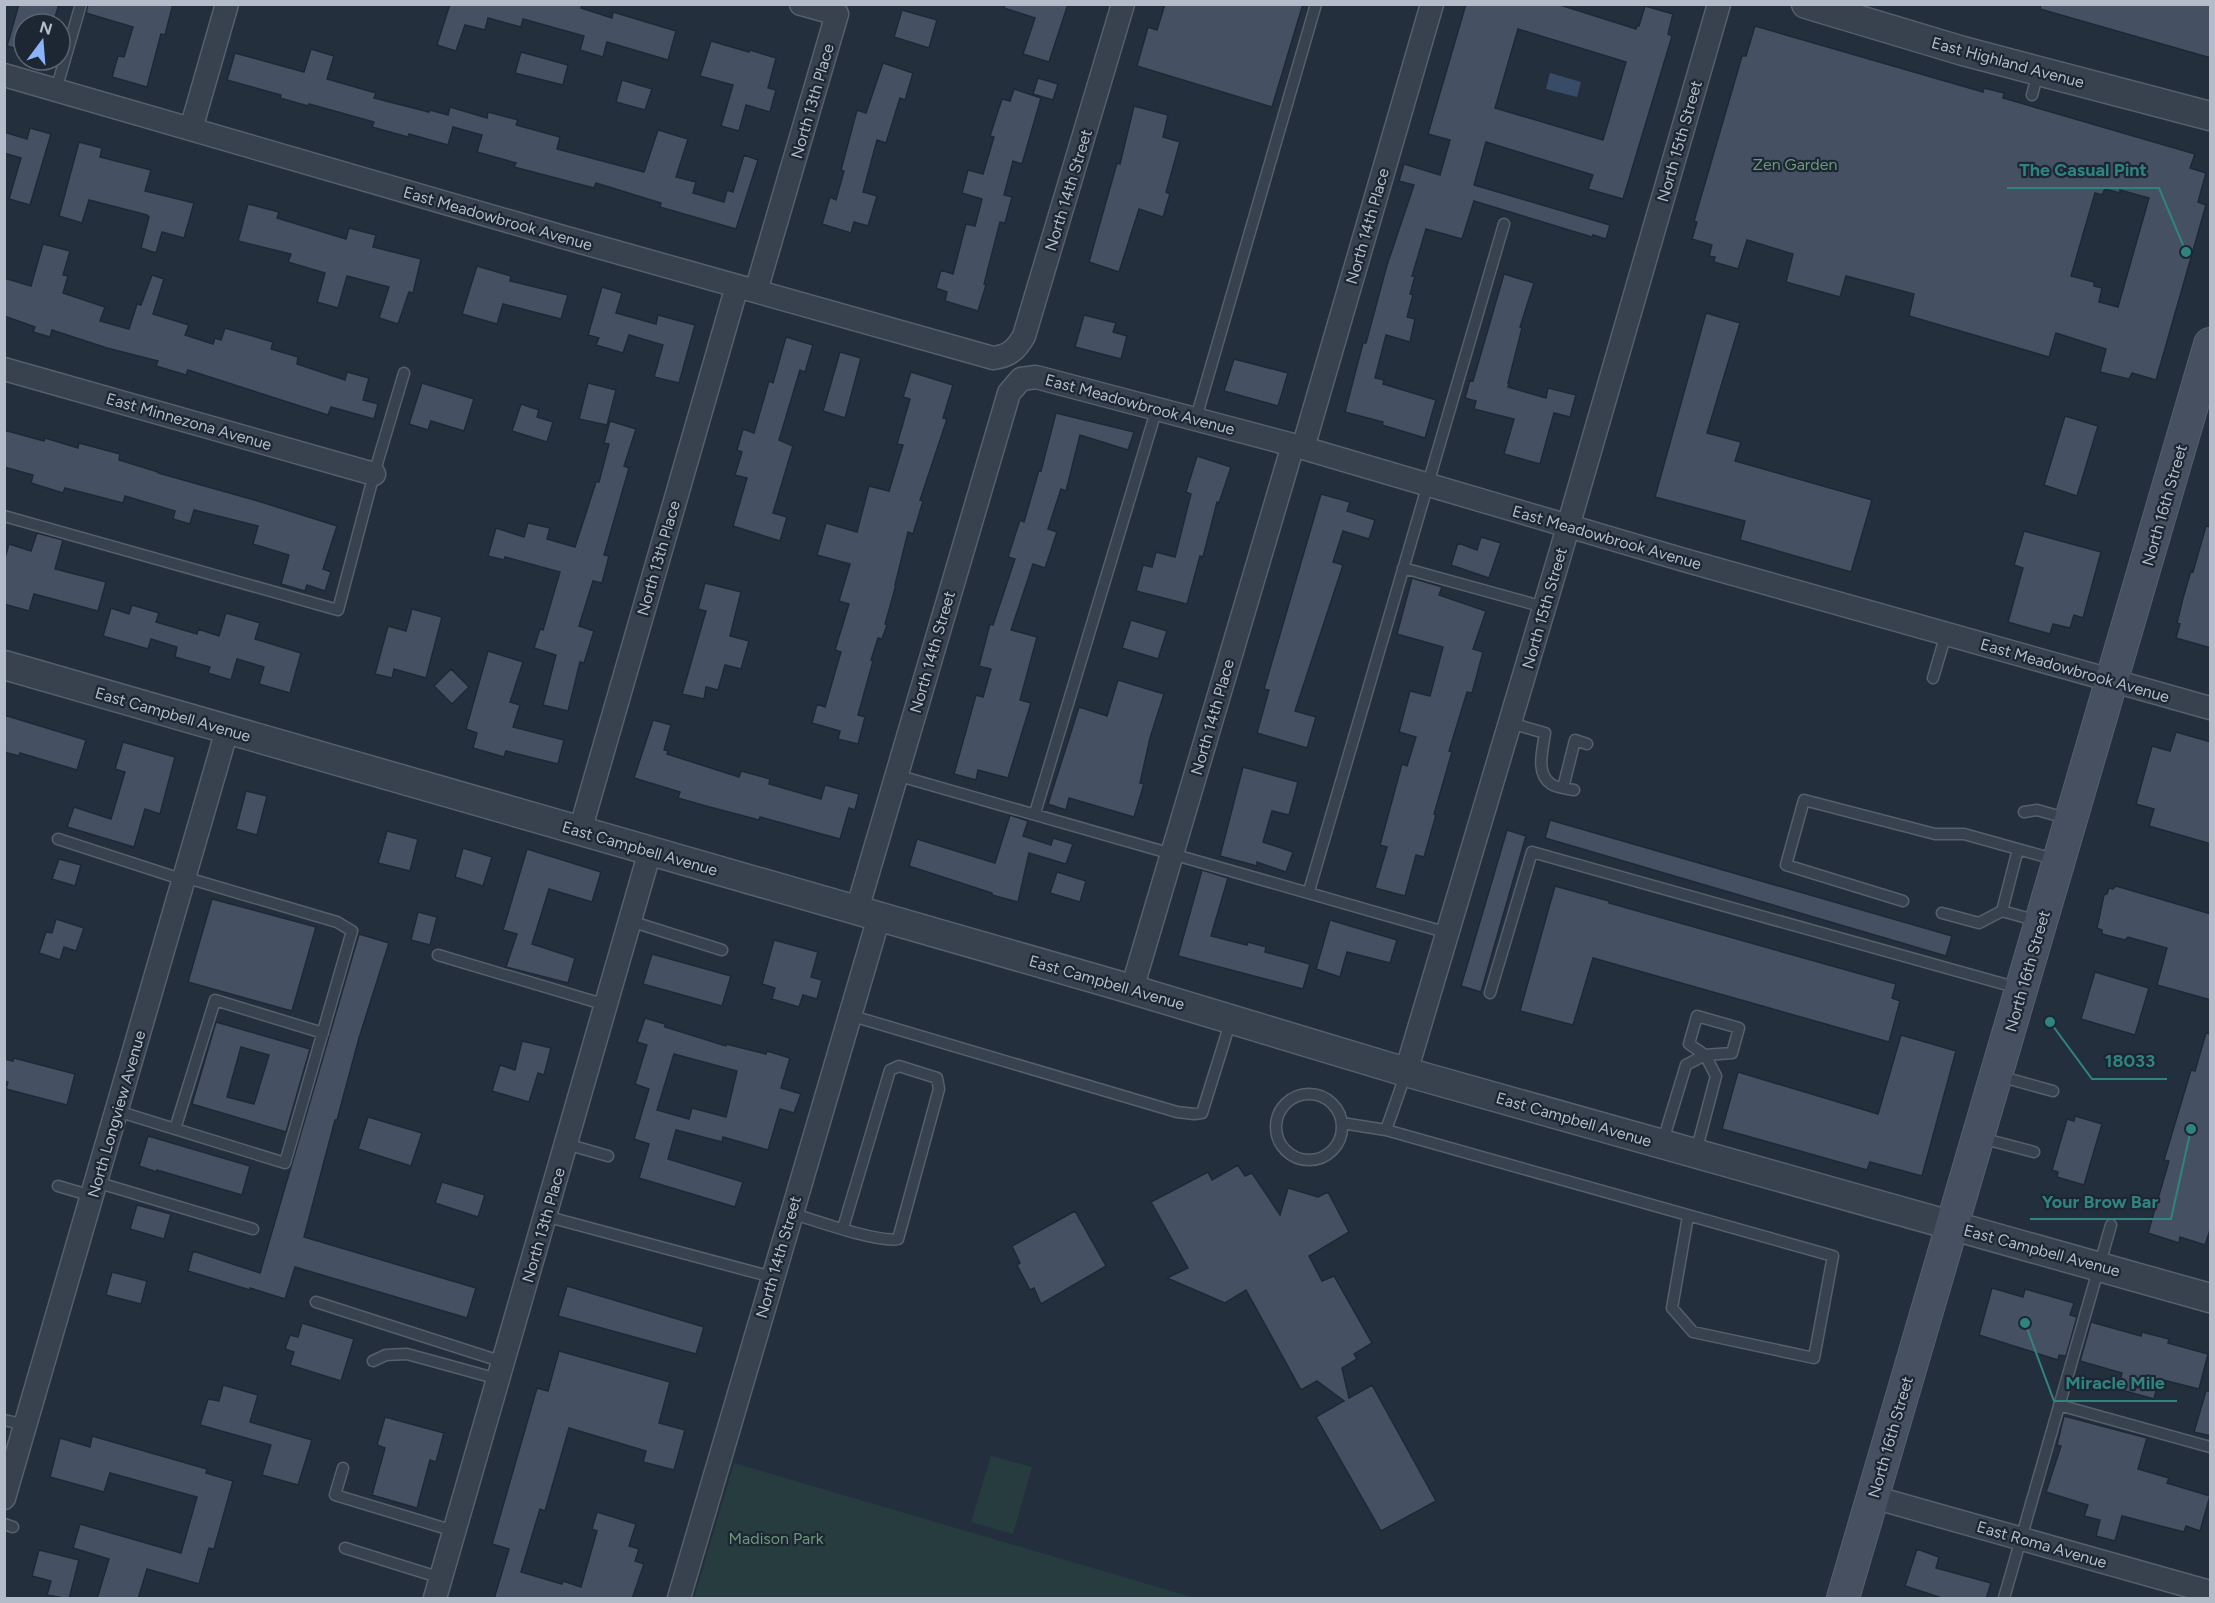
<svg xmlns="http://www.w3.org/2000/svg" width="2215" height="1603" font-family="Figtree,sans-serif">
  <rect width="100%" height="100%" fill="#242f3e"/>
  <path fill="#263c3f" d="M991 1456 1032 1467 1013 1534 971 1522Z
    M734 1463 1195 1598H694Z"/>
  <path fill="#394c67" d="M1550 73 1581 82 1577 97 1546 89Z"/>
  <path fill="#455162" stroke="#1f2835" stroke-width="1.5" fill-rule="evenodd" d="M19 4H59L53 24H24V51L7 46Z
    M88 4H173L165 35 161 34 147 87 112 77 118 56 124 57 133 27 86 13Z
    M450 4H582L581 8 612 18 613 12 676 31 668 60 607 42 603 57 580 50 584 36 523 19 521 27 488 18 485 30 465 25 456 51 437 45Z
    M1005 4H1068L1049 62 1023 54 1035 18 1004 8Z
    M1165 4H1303L1272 107 1137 66 1148 27 1157 30Z
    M1466 4H1557L1636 29 1637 25 1639 26 1645 6 1673 14 1668 34 1672 36 1623 199 1588 189 1593 175 1486 142 1474 185 1610 225 1606 239 1593 235 1592 237 1474 201 1462 239 1426 229 1412 276H1415L1410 294 1413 295 1407 317 1415 319 1410 342 1386 335 1375 378 1384 380 1383 384 1436 400 1425 438 1382 425 1383 422 1345 412 1363 343H1366L1387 265 1414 185 1399 181 1404 164 1440 175 1450 140 1428 134ZM1518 29 1626 62 1603 140 1495 108Z
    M2041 4H2211V58L2040 9Z
    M902 10 937 20 929 48 894 37Z
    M1755 26 1983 92 1984 88 2004 93 2003 98 2195 154 2190 168 2206 173 2198 202 2206 205 2156 380 2132 373 2129 379 2100 372 2106 349 2056 333 2049 357 1909 316 1914 294 1846 276 1840 297 1786 282 1793 254 1747 240 1738 269 1714 262 1715 257 1709 256 1712 245 1692 239 1697 222 1694 221 1742 56H1746ZM2105 189 2120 193V190L2149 198 2118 307 2099 302 2102 288 2094 286V282L2071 276 2095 193 2102 195Z
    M711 41 749 52 750 50 776 58 768 88 776 90 770 112 746 105 739 131 721 126 733 85 700 76Z
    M311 49 334 56 327 79 376 93 374 98 429 112 430 110 448 115 450 107 487 118 488 112 518 120 516 125 560 137 557 149 644 172 658 130 688 139 676 177 696 182 693 193 724 202 727 190 733 192 744 155 758 160 736 229 660 207 661 203 596 183 594 188 514 167 516 163 477 152 482 135 453 127 448 145 409 134 408 137 372 127 374 122 309 104 308 106 280 98 281 95 227 80 235 53 304 72Z
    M521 52 568 65 563 85 515 73Z
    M883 63 913 73 905 100 900 98 886 143 877 140 863 192 877 196 868 226 854 222 851 233 822 224 830 197 836 200 844 171 841 170 857 110 866 113Z
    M1038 78 1058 84 1053 100 1033 94Z
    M622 80 652 89 645 110 616 102Z
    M1014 89 1041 98 1022 164 1013 161 1004 195 1012 197 1005 223 1000 222 984 284 986 285 978 311 945 301 947 292 936 288 941 270 953 274 966 224 975 226 982 199 962 193 968 170 983 174 994 137 990 136 1002 99 1010 101Z
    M1134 106 1168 115 1163 137 1180 142 1166 192 1170 194 1163 217 1139 209 1119 272 1089 262 1117 163 1120 164Z
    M30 128 51 134 30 205 9 199 21 158 4 153V132L27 139Z
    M79 142 102 148 100 157 151 170 145 191 194 203 184 238 162 232 156 253 141 248 149 217 147 215 89 200 82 223 59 216Z
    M248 204 279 212 277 218 346 239 349 228 376 235 373 247 421 259 413 293 409 292 398 324 379 318 389 287 347 276 338 308 317 302 325 273 288 262 291 254 238 241Z
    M43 244 70 251 63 275 68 276 63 293 105 307 100 321 129 329 137 304 141 305 152 275 164 279 153 314 189 325 185 335 213 344 215 338 221 340 225 328 273 342 271 349 298 357 297 364 345 380 347 372 369 378 363 400 378 404 374 419 331 407 328 415 188 370 186 375 156 366 158 361 107 348 52 330 50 337 33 332 35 327 4 316V278L31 286Z
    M477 266 511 276 510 281 568 295 561 319 503 304 497 324 462 314Z
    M1504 274 1534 283 1520 327 1522 328 1508 383H1509L1508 387 1546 398 1548 388 1576 395 1570 417 1554 413 1540 464 1504 454 1514 419 1474 409 1476 401 1465 398 1470 380 1473 381Z
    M602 287 622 293 616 313 656 324 658 315 695 325 679 383 654 377 663 345 629 335 623 353 596 345 599 338 588 335Z
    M1706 313 1740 323 1707 433 1741 442 1735 461 1872 500 1851 572 1740 540 1745 521 1655 497Z
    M1084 315 1116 323 1113 332 1127 336 1121 359 1075 347Z
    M786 337 813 345 805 372 800 370 779 440 793 446 773 513 787 517 780 541 733 526 747 478 735 475 742 452 737 450 743 429 754 433 769 381 773 383Z
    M840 352 861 358 845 418 823 411Z
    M1234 359 1288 373 1278 406 1224 391Z
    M911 372 953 385 943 418 947 419 920 500 923 501 913 534 908 532 895 585H896L885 624 887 625 882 639 878 638 871 660 873 661 858 715 865 717 858 744 838 739 840 731 812 723 817 704 825 707 841 652 835 650 849 604 839 601 850 564 817 555 826 523 857 532 869 486 889 491 903 445 897 444 910 399 903 397Z
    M422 383 474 399 464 431 431 421 428 430 409 424Z
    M588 383 616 390 607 425 579 419Z
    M521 404 539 410 537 417 553 422 547 442 512 431Z
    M1056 413 1134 432 1128 450 1080 435 1066 491 1061 489 1048 529 1057 532 1045 568 1033 564 1011 630 1037 637 1020 700 1031 703 1008 778 978 770 976 780 954 774 976 695 983 697 991 669 979 666 990 624 993 625 1015 559 1008 557 1020 520 1024 522 1039 470 1041 471Z
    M2065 416 2098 426 2077 496 2044 485Z
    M610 421 636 429 624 466 629 468 604 555 609 556 602 583 593 581 579 626 594 631 584 663 580 662 568 711 543 705 556 655 534 648 540 629 543 630 560 572 505 557 504 560 488 556 496 528 524 537 528 523 550 528 547 539 575 547 596 482H599L609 444 604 443Z
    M4 430 44 441 45 438 78 448 79 443 120 454 119 460 158 472V473L258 501 337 526 323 569 331 572 325 591 307 585 305 591 281 584 289 555 253 544 258 526 194 510 190 524 173 519 175 511 125 496 123 503 65 488 63 493 31 483 33 475 4 467Z
    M1197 456 1231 467 1219 503 1217 502 1203 557 1200 556 1187 604 1136 591 1143 565 1152 567 1156 552 1175 557 1191 494 1186 492Z
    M1321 494 1350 502 1347 511 1375 520 1369 539 1343 531 1333 562 1343 565 1295 711 1316 717 1307 748 1257 733 1269 690 1264 689Z
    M2206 526 2211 527V648L2176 638 2180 624 2177 623 2183 598 2191 571 2193 572Z
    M2024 531 2101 552 2083 618 2074 615 2070 628 2053 624 2050 634 2008 622 2023 568 2014 565Z
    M37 533 63 540 55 569 106 582 98 611 34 594 29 611 4 604V561L9 544 31 551Z
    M1481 537 1501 543 1489 578 1451 565 1458 543 1477 550Z
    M1412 578 1442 587 1439 595 1486 611 1473 649 1483 652 1472 693 1467 692 1449 751 1452 752 1434 814 1436 815 1424 857 1416 855 1405 896 1375 888 1387 847 1380 845 1402 764 1407 766 1416 737 1399 732 1410 691 1430 696 1443 647 1397 634Z
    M705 583 741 592 730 636 749 641 741 669 725 665 718 690 706 687 704 699 682 694 706 611 698 609Z
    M132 605 159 613 156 622 197 634 198 629 219 636 226 613 260 623 255 639 301 653 290 693 259 684 264 667 237 659 231 680 208 673 210 667 175 657 177 647 151 639 148 649 103 636 111 608 129 614Z
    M412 609 442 617 426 678 394 669 392 678 375 674 388 626 406 631Z
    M1131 620 1167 631 1158 659 1122 648Z
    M488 651 523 662 510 702 520 705 513 727 564 740 558 764 506 751 504 757 473 748 477 733 466 729Z
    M451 669 469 687 452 704 434 686Z
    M1118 680 1164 694 1150 738 1140 783 1144 784 1134 817 1069 798 1066 810 1048 804 1079 707 1107 716Z
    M4 715 86 740 77 770 20 753 19 756 4 752Z
    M653 720 671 725 664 750 668 751 667 754 739 777 741 771 770 779 769 784 821 799 825 785 859 794 855 810 849 808 840 839 760 817 759 820 706 806 678 798 680 792 634 778Z
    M2176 732 2211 742V844L2149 826 2154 809 2136 804 2152 746 2170 751Z
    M123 742 175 757 160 814 145 809 134 847 67 827 74 807 111 819 125 772 115 769Z
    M1243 767 1298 782 1289 815 1272 811 1263 842 1293 852 1286 872 1257 862V866L1220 856Z
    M246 791 267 796 257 835 236 829Z
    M1010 815 1028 821 1023 836 1051 845 1053 838 1073 844 1066 864 1029 853 1018 902 992 895V893L909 866 917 839 995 863Z
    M1550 820 1952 936 1946 956 1545 838Z
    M1507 830 1526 836 1481 992 1461 986Z
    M387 831 418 839 410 871 378 863Z
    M463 848 492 857 483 886 455 877Z
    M527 849 601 872 592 902 549 889 532 944 575 958 568 983 506 967 517 934 503 930Z
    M59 859 81 865 75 886 52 879Z
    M1202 870 1228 878 1211 936 1247 945 1248 942 1266 947 1265 952 1310 964 1303 989 1178 956Z
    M1057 872 1086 881 1080 902 1050 893Z
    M1555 886 1609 901V903L1896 984 1892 998 1900 1001 1889 1042 1593 958 1573 1025 1520 1011Z
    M2116 886 2211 914V1000L2157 985 2167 948 2128 937 2125 940 2102 934V930L2097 928 2104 895 2107 894 2109 888 2113 889Z
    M212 899 316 927 292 1011 188 982Z
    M418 912 437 917 430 945 411 940Z
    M56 919 84 928 76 951 64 947 60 960 39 953 46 932 52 933Z
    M1330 920 1397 940 1390 963 1347 952 1340 977 1316 969Z
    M359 934 389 943 359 1038 337 1120H335L304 1237 476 1288 467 1318 295 1267 285 1299 250 1288V1290L188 1271 193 1251 260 1273Z
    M774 940 818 952 811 977 822 980 817 999 803 995 799 1007 772 999 775 988 762 984Z
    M652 954 731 976 722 1006 643 984Z
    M2095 972 2149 988 2135 1035 2081 1019Z
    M645 1018 665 1024V1027L726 1046V1044L766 1054 767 1051 790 1058 781 1088 801 1094 794 1113 780 1109 768 1150 723 1137 722 1142 676 1130 668 1159 743 1182 735 1207 639 1178 649 1144 634 1139 649 1089 635 1084 647 1045 637 1042ZM674 1054 737 1071 726 1117 692 1108 689 1119 657 1110Z
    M216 1022 310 1049 286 1132 192 1104ZM241 1047 269 1055 254 1104 227 1097Z
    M2206 1033 2211 1034V1227L2205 1245 2180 1237 2179 1243 2148 1233 2169 1161 2164 1160 2191 1070 2195 1071Z
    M1901 1035 1956 1051 1922 1176 1870 1162 1867 1170 1722 1129 1738 1072 1878 1114Z
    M522 1041 551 1048 544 1075 538 1073 529 1102 492 1091 500 1065 515 1070Z
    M14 1058 75 1074 67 1105 6 1089 8 1082 4 1081V1059L13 1061Z
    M2075 1116 2102 1124 2084 1185 2057 1177 2058 1172 2052 1170 2067 1119 2074 1121Z
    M368 1117 422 1133 411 1166 358 1149Z
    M148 1136 250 1166 242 1195 157 1170V1172L139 1166Z
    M1238 1165 1245 1176 1252 1173 1280 1215 1288 1188 1318 1197 1328 1192 1349 1232 1309 1256 1322 1281 1334 1276 1372 1343 1354 1354 1357 1359 1342 1368 1349 1398 1372 1385 1436 1501 1381 1531 1316 1417 1344 1401 1317 1381 1301 1390 1246 1290 1225 1303 1167 1278 1188 1268 1151 1202 1208 1172 1212 1180Z
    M442 1182 485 1195 478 1217 435 1203Z
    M137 1205 171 1214 164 1239 130 1229Z
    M1075 1211 1106 1266 1041 1304 1034 1288 1030 1290 1017 1265 1020 1263 1012 1246Z
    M112 1272 147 1281 141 1304 106 1295Z
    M567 1286 704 1327 696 1354 558 1316Z
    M1992 1288 2023 1297 2025 1289 2074 1303 2070 1315 2077 1317 2066 1356 2059 1355 2058 1360 1979 1335Z
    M2091 1322 2141 1336 2142 1332 2169 1339 2168 1343 2208 1354 2199 1389 2159 1379 2154 1399 2118 1389 2122 1373 2080 1361Z
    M302 1323 354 1339 341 1381 290 1365 294 1352 285 1349 290 1335 298 1337Z
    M559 1351 670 1382 659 1423 685 1430 674 1470 643 1462 646 1451 569 1428 545 1511 540 1509 521 1572 562 1584 563 1581 581 1587 597 1531 592 1529 597 1512 636 1524 629 1546 639 1549 635 1561 644 1564 632 1599H494L509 1549 492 1544 537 1388 548 1391Z
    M223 1385 258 1395 250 1422 312 1440 298 1485 262 1475 271 1445 200 1425 208 1399 219 1401Z
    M2206 1391H2211V1436L2194 1432Z
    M2064 1416 2147 1438 2138 1469 2169 1478 2167 1483 2210 1496 2200 1531 2186 1526 2184 1532 2122 1516 2115 1541 2096 1536 2100 1520 2084 1516 2088 1505 2046 1492 2061 1446 2057 1445Z
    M385 1417 444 1433 436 1462 430 1460 417 1508 372 1495 385 1448 377 1445Z
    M92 1436 207 1469 206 1473 233 1481 214 1549 209 1548 199 1584 147 1569 138 1599H97L109 1559 73 1548 80 1524 181 1553 197 1497 110 1473 104 1492 50 1477 60 1438 90 1447Z
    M1917 1549 1939 1557 1936 1568 1991 1583 1986 1599H1945L1905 1586Z
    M39 1550 79 1560 69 1599 47 1595 51 1581 32 1576Z"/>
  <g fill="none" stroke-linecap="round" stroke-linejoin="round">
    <defs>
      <path id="service" d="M56 90 81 4
        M2032 95 2038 72
        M1196 418 1316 4
        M4 516 338 610 374 474 404 373
        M1403 568 1544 607
        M1933 678 1946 634
        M1510 723 1545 733C1543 749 1535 773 1551 784 1557 788 1568 789 1574 790
        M896 775 1448 933
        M1563 788 1575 740 1587 744
        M2024 812 2037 810 2069 819
        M1035 813 1157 408
        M58 839 184 880
        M2018 849 2002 911 2038 921
        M1309 891 1504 224
        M1903 901 1786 865 1804 800 1935 834H1964L2057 860
        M1942 913 1979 923 2002 911
        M630 921 722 950
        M438 955 606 1005
        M1490 993 1532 852 2018 988
        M849 1015 1177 1112 1194 1114 1202 1113 1231 1020
        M1999 1076 2053 1091
        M1276 1127a33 33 0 1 1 66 0a33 33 0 1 1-66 0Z
        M117 1111 285 1163 352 931 337 922 184 877
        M1342 1123 1386 1130 1833 1256 1814 1358 1693 1332 1672 1308 1688 1216
        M175 1129 215 1000 323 1033
        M1386 1130 1406 1073
        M1981 1138 2034 1152
        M566 1144 608 1156
        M1662 1144 1686 1065 1705 1055 1732 1053 1739 1028 1697 1016 1689 1044 1705 1055 1716 1076 1696 1152
        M96 1182 253 1229
        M58 1186 92 1196
        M791 1213C814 1220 878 1243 898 1239L939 1089 937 1078 899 1066 890 1070 843 1228
        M545 1216 772 1277
        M316 1302 503 1362
        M373 1361 386 1355 407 1354 498 1379
        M2059 1405 2210 1447
        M4 1420 26 1425
        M343 1468 335 1495 454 1531
        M4 1524 13 1527
        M345 1548 441 1578
        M2004 1598 2111 1225"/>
      <path id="minor" d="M4 75 563 237 993 358C1009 356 1016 350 1024 336L1123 4
        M191 129 227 4
        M756 291 837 14 801 4
        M4 369 374 474
        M1303 448 1432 4
        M580 831 737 286
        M857 910 1009 393 1021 379 1036 377 1293 445 1684 560 2210 708
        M1132 989 1293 445
        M1406 1072 1561 551 1719 4
        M1873 1497 2210 1592
        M4 1498 227 730
        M435 1598 650 851
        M679 1598 879 917"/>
      <path id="tertiary" d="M1806 4 1963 51 2210 116
        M4 665 1117 985 1406 1072 2210 1298"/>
      <path id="secondary" d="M1843 1598 2210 344"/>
    </defs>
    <use href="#service" stroke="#565f6c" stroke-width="13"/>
    <use href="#minor" stroke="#565f6c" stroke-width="25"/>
    <use href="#tertiary" stroke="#565f6c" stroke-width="31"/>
    <use href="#secondary" stroke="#565f6c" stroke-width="34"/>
    <use href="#service" stroke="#38414e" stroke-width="10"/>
    <use href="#minor" stroke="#38414e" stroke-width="22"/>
    <use href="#tertiary" stroke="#38414e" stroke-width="28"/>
    <use href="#secondary" stroke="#465061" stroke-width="32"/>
  </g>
  <g text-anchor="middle" stroke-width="4.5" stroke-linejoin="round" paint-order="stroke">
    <g font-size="16" fill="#b4bcc9" stroke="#1d2633">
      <text transform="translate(2008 62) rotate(15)" y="6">East Highland Avenue</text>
      <text transform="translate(812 101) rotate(-74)" y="6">North 13th Place</text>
      <text transform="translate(1679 141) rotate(-74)" y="6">North 15th Street</text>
      <text transform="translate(1068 190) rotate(-73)" y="6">North 14th Street</text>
      <text transform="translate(498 218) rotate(16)" y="6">East Meadowbrook Avenue</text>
      <text transform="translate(1367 226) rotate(-74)" y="6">North 14th Place</text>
      <text transform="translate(1140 404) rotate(15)" y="6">East Meadowbrook Avenue</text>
      <text transform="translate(189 421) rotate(16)" y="6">East Minnezona Avenue</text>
      <text transform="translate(2164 505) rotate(-74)" y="6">North 16th Street</text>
      <text transform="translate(1607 537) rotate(16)" y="6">East Meadowbrook Avenue</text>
      <text transform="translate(658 558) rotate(-74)" y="6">North 13th Place</text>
      <text transform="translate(1544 608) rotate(-74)" y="6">North 15th Street</text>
      <text transform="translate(932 652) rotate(-74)" y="6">North 14th Street</text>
      <text transform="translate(2075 670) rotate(16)" y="6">East Meadowbrook Avenue</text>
      <text transform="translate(173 714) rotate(16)" y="6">East Campbell Avenue</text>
      <text transform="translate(1212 717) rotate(-74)" y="6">North 14th Place</text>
      <text transform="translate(640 848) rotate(16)" y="6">East Campbell Avenue</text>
      <text transform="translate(2027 971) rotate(-74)" y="6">North 16th Street</text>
      <text transform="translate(1107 982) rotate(16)" y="6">East Campbell Avenue</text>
      <text transform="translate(116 1114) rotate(-74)" y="6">North Longview Avenue</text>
      <text transform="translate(1574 1119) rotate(16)" y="6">East Campbell Avenue</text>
      <text transform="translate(543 1225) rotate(-74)" y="6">North 13th Place</text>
      <text transform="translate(2042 1250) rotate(15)" y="6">East Campbell Avenue</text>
      <text transform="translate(778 1257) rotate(-74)" y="6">North 14th Street</text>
      <text transform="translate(1890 1437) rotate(-74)" y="6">North 16th Street</text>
      <text transform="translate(2042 1544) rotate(16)" y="6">East Roma Avenue</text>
    </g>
    <g font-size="16" fill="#6b9a76" stroke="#1d2633">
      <text x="1795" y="170">Zen Garden</text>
      <text x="776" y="1544">Madison Park</text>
    </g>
  </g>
  <path fill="none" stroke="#308480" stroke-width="2" d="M2186 252L2159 188H2007M2050 1022L2092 1079H2167M2191 1129L2171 1219H2030M2025 1323L2054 1401H2177"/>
  <g fill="#308480" stroke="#1d2633" stroke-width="2">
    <circle cx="2186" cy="252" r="6"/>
    <circle cx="2050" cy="1022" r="6"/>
    <circle cx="2191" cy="1129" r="6"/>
    <circle cx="2025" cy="1323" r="6"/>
  </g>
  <g font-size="18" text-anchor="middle" font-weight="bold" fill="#308480" stroke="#1d2633" stroke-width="4.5" stroke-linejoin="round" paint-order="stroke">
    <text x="2083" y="176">The Casual Pint</text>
    <text x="2130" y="1067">18033</text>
    <text x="2100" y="1208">Your Brow Bar</text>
    <text x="2115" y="1389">Miracle Mile</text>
  </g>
  <rect width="2215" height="1603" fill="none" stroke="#b4bcc9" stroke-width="12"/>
  <g transform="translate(42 42) rotate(16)"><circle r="28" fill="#1d2633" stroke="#59626f" stroke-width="1.5"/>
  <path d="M0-4.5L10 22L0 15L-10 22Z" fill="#8ab4f8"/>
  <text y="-9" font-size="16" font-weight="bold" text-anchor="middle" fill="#b4bcc9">N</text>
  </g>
</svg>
